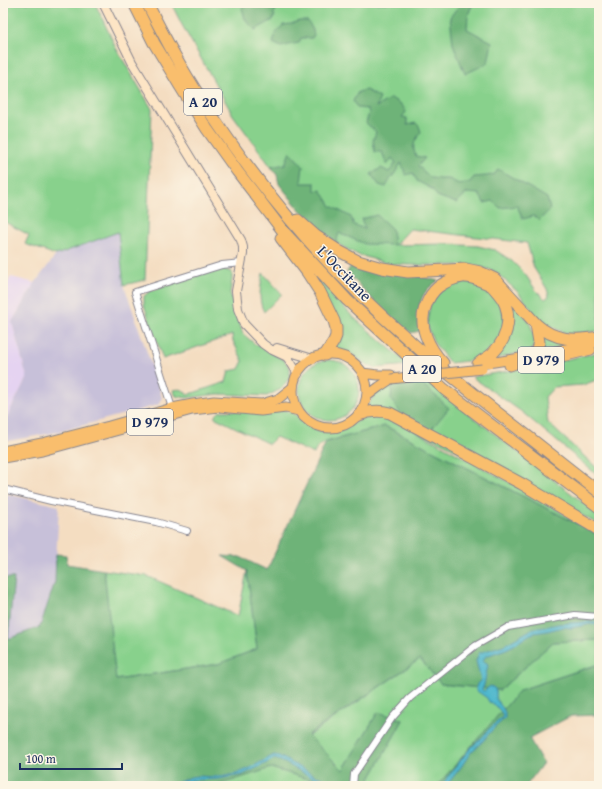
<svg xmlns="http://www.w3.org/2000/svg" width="602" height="789" font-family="'Gentium Book Plus',serif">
  <rect width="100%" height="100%" fill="#fcf5e5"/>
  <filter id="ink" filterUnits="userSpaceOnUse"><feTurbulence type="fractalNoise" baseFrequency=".025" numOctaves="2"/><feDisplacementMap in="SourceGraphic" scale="8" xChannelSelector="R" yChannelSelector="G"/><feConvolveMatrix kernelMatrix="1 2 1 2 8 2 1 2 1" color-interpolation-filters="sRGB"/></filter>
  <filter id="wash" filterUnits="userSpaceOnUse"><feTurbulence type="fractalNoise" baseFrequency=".012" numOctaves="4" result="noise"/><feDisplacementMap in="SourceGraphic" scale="16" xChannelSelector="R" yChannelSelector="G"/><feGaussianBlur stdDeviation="0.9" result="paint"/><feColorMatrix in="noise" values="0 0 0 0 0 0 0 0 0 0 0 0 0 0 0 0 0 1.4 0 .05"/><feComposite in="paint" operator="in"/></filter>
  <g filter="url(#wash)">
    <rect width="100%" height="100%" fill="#f4ddc1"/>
    <path fill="#e5d3f1" d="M11 277 35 283 12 322 27 377 3 425V290Z"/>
    <path fill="#c7c0d9" d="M118 232 124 285 159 387 162 398 160 402 158 405 58 432 3 442V425L27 377 12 322 35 283 56 255Z
      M3 493 59 506 55 582 40 627 7 639 14 578H3Z"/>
    <path fill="#88d18c" stroke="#528075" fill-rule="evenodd" d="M3 3H95L116 48 152 109 145 280 124 285 118 232 56 255 25 244 29 235 3 221Z
      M171 3H599V331L568 334 556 329 538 318 518 292 494 271 473 265H410L389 264 356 254 336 243 277 175 233 115 182 25ZM410 229 527 243 534 268 547 289 549 296 545 299 535 289 525 274 512 261 495 250 478 246 444 244 395 245Z
      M220 268 232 272V280L230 293 243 334 255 344 284 360 290 368V377L281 389 267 396 218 394 187 398 176 396 173 390C179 389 184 388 187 395L226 382 229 371 239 369 243 361 233 341 232 335 163 359 144 305V296L150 291Z
      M311 270 352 316 409 365 375 368 367 365 350 353 333 349 339 340Z
      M263 273 282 294 264 312C257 299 261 286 263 273Z
      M462 282H472L483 285 491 291 498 299 505 320 498 342 484 354 476 360 450 363 434 343 427 325 430 304 439 292 450 285Z
      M502 290 529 321 536 341 532 350 494 359 505 345Z
      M541 334 576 345 540 351Z
      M599 352V379L583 385 554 387 545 397 548 423 598 469 596 474 522 412 472 377 533 367Z
      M299 390a30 30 0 1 1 60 0a30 30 0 1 1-60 0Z
      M424 379 599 515V525L515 477 367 408 376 391 393 383Z
      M284 410 294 413 300 419 308 425 320 431 338 432 358 421 365 415 382 413 531 494 599 535 385 426 326 442 317 447 314 454 276 437 269 444 214 417 220 411Z
      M104 570 147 576 238 616 247 571 257 649 218 664 115 680Z
      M599 640V664L520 690 437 786H366L403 720 378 713 343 770 308 736 420 659 441 684 500 690 553 642Z
      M271 768 332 786H215Z"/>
    <path fill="#6eb378" stroke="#44716b" d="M246 3H269L267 7 272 6 276 11 273 14 275 15 273 20 255 30 245 19 242 8Z
      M461 3H473L468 15 467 29 492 42 488 63 465 74 453 44 450 17Z
      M299 21H308L313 30 314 35 312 38H301L299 43 293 44 281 47 273 43 276 33 283 25 291 24Z
      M366 90 380 98 376 107 391 98 402 105 406 112 402 117 407 118V125L416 123 419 126 421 132C415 141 411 145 416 156L425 158 418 166 431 178 439 179H449L459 184 470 182 474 177 487 176 495 174 498 169 547 198 550 209 539 221 534 216 523 219 517 206 500 208 493 201 484 203 479 194 467 193 456 203 437 196 432 189 417 181 413 173 406 175 401 163 395 173 391 178 386 187 379 185 371 174 381 168 389 172 396 163 392 158 387 165 382 152H375L373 141 376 132 366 123 369 113 368 109 357 108 353 101 358 92Z
      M290 152 303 166 301 183H315V191L321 190 331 206 351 217 354 225 365 229 361 219 377 215 392 229 394 245 365 244 339 233 336 243 301 211 279 184 277 175 271 167 285 164Z
      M351 266C379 267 411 273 438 281 435 283 431 286 428 289 417 301 419 316 420 331L411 333 381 309 347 272Z
      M418 380 449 408 430 431 403 416 391 400 392 383Z
      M385 426 599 535V640L553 642 500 690 441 684 420 659 308 735 343 770 378 712 403 720 366 786H332L271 768 215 786H3V578H14L8 639 40 627 55 582 56 554 66 555 67 564 104 570 116 680 218 664 257 649 247 571 222 556 240 557 267 570 326 442Z
      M599 664V715L571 716 529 738 543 763 526 786H437L520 690Z"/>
    <path fill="#4fb8cd" stroke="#357496" d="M584 622H599V625L591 624 571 628 563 627 547 631 534 633 529 635 514 645 506 649 486 656 483 660V661L487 663 488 665 484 685 482 690 484 691 490 686C498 688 496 694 496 699L504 710 505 713V718L492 730 483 741 471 752 461 767 446 786H441L467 752 477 742 480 740 489 729 503 717 501 712 496 706 489 702 487 698 477 691 476 689 477 684 481 680 476 661 479 653 504 645 534 628H541L558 624Z
      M274 755 279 756 316 776 323 778 330 786H327C320 779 310 777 302 772 293 768 284 761 274 759L261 766 242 775 218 779 192 780 178 786H169L191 777 198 776 213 777 226 776 236 774 248 769Z"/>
  </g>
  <g filter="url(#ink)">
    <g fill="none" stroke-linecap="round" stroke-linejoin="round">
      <defs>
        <path id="street" d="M172 408 135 292 222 265 242 263
          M3 489 51 501 156 522 187 531
          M353 786 354 774 392 718 410 698 475 646 508 627 575 615 599 617"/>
        <path id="secondary" d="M103 3 132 62 241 240 243 247V254L236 291 238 309 244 324 263 344 270 349 287 357 290 361 298 374
          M277 348 313 359"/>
        <path id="primary" d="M293 391a37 37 0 1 1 74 0a37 37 0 1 1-74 0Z
          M529 362 566 356 591 350
          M478 364C519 360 559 350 599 342
          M362 373 378 375H391
          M367 396 379 387 391 379
          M3 451 42 443 109 426 172 408 193 404 214 401 262 404 278 399 293 387
          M3 458 42 451 192 410 219 407 261 411 286 408 299 411"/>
        <path id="highway" d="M134 3 154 43 180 86 207 129 237 171 283 231 347 300 444 389 599 507
          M147 3C164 36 181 69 202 100 260 190 328 270 409 340 437 366 468 389 498 413 532 439 565 466 599 492
          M298 220 316 236 339 251 358 261 382 268 408 272 466 269 480 272 495 279 536 324 539 342 535 355 529 358 510 365
          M281 238 307 272 320 292 334 321 336 328V336L334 341 325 355
          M536 324C555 341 575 341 599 337
          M443 363C429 348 417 325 426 305 432 289 441 283 457 278 460 278 463 276 466 277 471 277 476 279 481 281 484 282 489 284 492 286 494 288 496 291 498 293 514 311 509 337 493 353 489 357 482 360 478 364
          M359 415C369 411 379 410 390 413L522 484 599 530"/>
      </defs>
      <use href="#street" stroke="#888690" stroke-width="8"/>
      <use href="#secondary" stroke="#888690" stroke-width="10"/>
      <use href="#primary" stroke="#888690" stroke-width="11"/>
      <use href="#highway" stroke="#888690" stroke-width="13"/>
      <use href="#street" stroke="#fff" stroke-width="6"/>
      <use href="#secondary" stroke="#fde5c5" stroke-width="8"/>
      <use href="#primary" stroke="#f9be6d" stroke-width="9"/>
      <use href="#highway" stroke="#f9be6d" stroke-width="11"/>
      <defs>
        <path id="primary-bridge" d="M391 379 482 369"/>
      </defs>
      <use href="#primary-bridge" stroke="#888690" stroke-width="11" stroke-linecap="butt"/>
      <use href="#primary-bridge" stroke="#f9be6d" stroke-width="9"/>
    </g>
  </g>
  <g text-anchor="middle" stroke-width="3" stroke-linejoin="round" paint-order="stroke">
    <g fill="#fcf5e5" stroke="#5e6a86" stroke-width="1">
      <rect x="184" y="89" width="38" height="26" rx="3"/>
      <rect x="518" y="347" width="46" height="26" rx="3"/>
      <rect x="403" y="356" width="38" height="26" rx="3"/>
      <rect x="127" y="409" width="46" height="26" rx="3"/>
    </g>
    <g font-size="15" font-weight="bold" fill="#1b2f5e">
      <text x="203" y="107">A 20</text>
      <text x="541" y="365">D 979</text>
      <text x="422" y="374">A 20</text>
      <text x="150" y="427">D 979</text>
    </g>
    <g font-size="16" fill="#1b2f5e" stroke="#fcf5e5">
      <text transform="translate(345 273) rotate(46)" y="6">L'Occitane</text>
    </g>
  </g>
  <rect width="602" height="789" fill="none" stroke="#fcf5e5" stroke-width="16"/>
  <path d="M20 763v6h102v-6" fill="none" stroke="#1b2f5e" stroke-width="2"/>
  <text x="26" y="763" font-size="12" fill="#1b2f5e" stroke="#fcf5e5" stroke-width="3" paint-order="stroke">100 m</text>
</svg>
